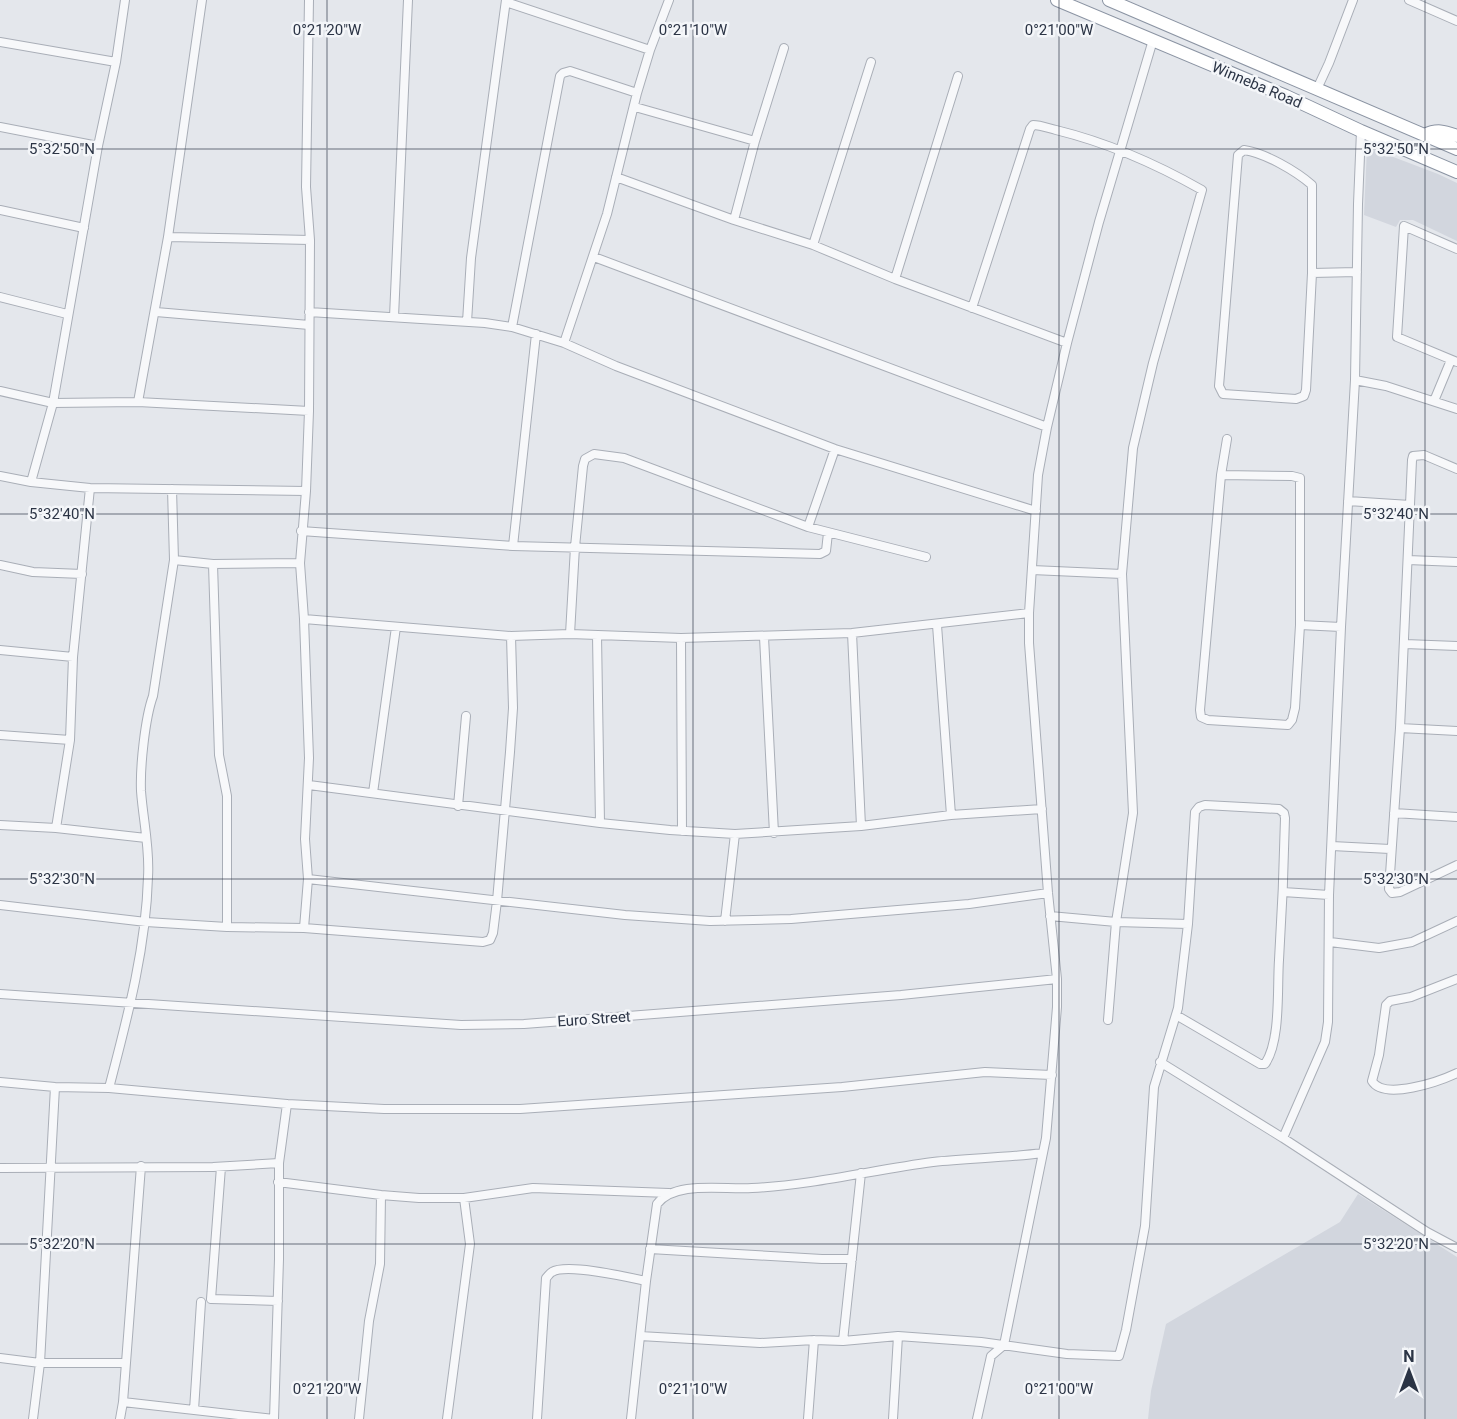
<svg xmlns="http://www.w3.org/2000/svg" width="1457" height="1419" font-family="Roboto,sans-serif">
  <rect width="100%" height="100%" fill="#e4e7ec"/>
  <path fill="#d2d6de" d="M1367 147 1438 174 1457 183V241L1413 220H1400L1396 227 1364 215Z
    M1358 1194 1457 1257V1419H1148L1151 1391 1166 1324 1340 1222Z"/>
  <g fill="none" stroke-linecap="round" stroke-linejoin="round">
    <defs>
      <path id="minor" d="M1409 0 1457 21
        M506 2 650 50
        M0 42 116 62 125 0
        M1317 89 1329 63 1353 0
        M635 107 755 141
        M0 127 98 146
        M1244 150C1265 153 1296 171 1312 185V273L1306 390 1304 396 1296 399 1223 394 1219 386 1238 155Z
        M616 177 734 220 813 245 895 279 1067 343
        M0 210 84 228
        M734 220 755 141 784 48
        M168 237 310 240
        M813 245 871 62
        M1457 249 1404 226 1397 337 1457 362
        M594 257 1047 427
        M1312 273 1357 272
        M895 279 958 76
        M0 297 67 314
        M972 308 1030 129 1033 125C1040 125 1048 128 1056 130 1105 142 1158 165 1202 190L1153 363 1133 448 1122 574 1133 813 1116 922 1108 1020
        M156 312 309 325
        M309 312 485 323 512 327 564 343 616 366 835 449 1036 511
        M394 317 408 0
        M467 322 471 258 506 0
        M512 327 560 76 563 73 570 71 637 93
        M564 343 607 214 637 93 650 50 669 0
        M1355 380 1386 386 1457 409
        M0 391 53 403 138 402 309 411
        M1434 401 1451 360
        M138 402 168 237 202 0
        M1457 469 1424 455 1413 456 1412 460 1400 728 1389 889 1392 893 1400 892 1457 865
        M1221 475 1292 476 1300 478V625L1295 708 1292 720 1288 725 1208 720 1201 717 1200 710 1221 475 1227 439
        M0 476 31 482 90 488 306 491
        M31 482 53 403 98 146 116 62
        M90 488 73 657 70 740 56 828 146 838
        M1348 501 1410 505
        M808 527 835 449
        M301 531 513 546 820 554 826 551 828 533
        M513 546 536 334
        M174 560 213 564 219 755 227 796V927
        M1408 560 1457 562
        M213 564 300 563
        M0 565 33 572 82 574
        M1032 570 1122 574
        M304 619 511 636 570 634 681 638 852 633 1029 613
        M937 625 951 815
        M1300 625 1341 627
        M852 633 861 826
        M570 634 575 547 583 466 585 459 594 454 624 458 808 527 926 557
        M597 635 600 823
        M764 637 774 833
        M681 638 682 831
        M1405 644 1457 646
        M0 650 73 657
        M1400 728 1457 731
        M0 735 70 740
        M309 785 600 823 670 830 735 834 861 826 951 815 1042 809
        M373 793 396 627
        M458 806 466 716
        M1394 813 1457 817
        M0 825 56 828
        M1332 846 1390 849
        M308 879 625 915 710 921 791 919 969 904 1048 893
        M1283 892 1329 895
        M0 905 146 922 227 927 304 928 483 942 490 940 493 933 497 901 510 752 513 708 511 636
        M1050 916 1116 922 1188 924
        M725 921 735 834
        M304 928 308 879 305 839 309 758 304 619 300 563 306 491 309 411 310 240 306 187 309 0
        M1330 942 1379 948 1412 942 1457 921
        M1457 979 1411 997 1390 1001 1386 1005 1379 1055 1372 1081C1384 1101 1440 1081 1457 1073
        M0 994 461 1025 524 1024 901 995 1057 979
        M1160 1062 1283 1138 1427 1232 1457 1248
        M0 1082 55 1087 109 1088 287 1104 384 1109H520L842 1087 985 1072 1052 1075
        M109 1088C127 1019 146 949 148 877 150 849 143 819 141 791 140 767 145 718 153 696L174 560 172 489
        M1283 1138 1325 1042 1328 1022 1329 895 1341 627 1355 380 1358 204 1361 131
        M141 1166 123 1402 274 1419 279 1259V1163L287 1104
        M221 1167 211 1299 278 1301
        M0 1168 213 1167 279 1163
        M278 1182 381 1195 419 1198H464L533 1188 669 1193
        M650 1249 822 1259H852
        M640 1336 760 1343 814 1340 843 1341 898 1336 981 1342 1067 1354 1119 1356 1126 1330 1145 1226 1154 1087 1178 1008 1188 924 1195 812 1199 807 1205 805 1279 809 1284 813 1285 818C1284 866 1282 913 1279 960 1277 988 1281 1041 1265 1064H1260L1176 1015
        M843 1341 861 1173
        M0 1358 40 1363H125
        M194 1410 201 1302
        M33 1419 40 1363 55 1087
        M120 1419 123 1402
        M359 1419 369 1321 380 1264 381 1195
        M447 1419 470 1244 464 1198
        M537 1419 546 1278C548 1276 550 1273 552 1272 567 1263 627 1277 646 1281
        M631 1419 646 1281 657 1204C675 1180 724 1190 752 1188 813 1185 873 1170 933 1162 969 1158 1006 1158 1042 1153
        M808 1419 814 1340
        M893 1419 898 1336
        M977 1419 991 1356 1004 1345 1046 1138 1057 1007V979L1048 893 1029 643V613L1038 475 1047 427 1067 343 1099 222 1153 40"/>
      <path id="highway" d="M1057 0 1286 96 1361 131 1457 172
        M1109 0 1457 149
        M1424 135C1437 129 1444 131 1457 136"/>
    </defs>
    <use href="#minor" stroke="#a9aeb7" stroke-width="10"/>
    <use href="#highway" stroke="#8b94a3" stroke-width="14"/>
    <use href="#minor" stroke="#f7f8fa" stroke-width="8"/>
    <use href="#highway" stroke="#fff" stroke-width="12"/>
  </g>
  <path fill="none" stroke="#2b3445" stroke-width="1.5" stroke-opacity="0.45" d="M327 0V1419M693 0V1419M1059 0V1419M1425 0V1419M0 149H1457M0 514H1457M0 879H1457M0 1244H1457"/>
  <g text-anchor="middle" stroke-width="5" stroke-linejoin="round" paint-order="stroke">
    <g font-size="15" fill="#2b3445" stroke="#f4f6f9">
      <text transform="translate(1257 85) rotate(23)" y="5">Winneba Road</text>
      <text transform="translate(594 1019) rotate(-4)" y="5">Euro Street</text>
    </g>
  </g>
  <g font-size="15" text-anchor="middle" fill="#2b3445" stroke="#f4f6f9" stroke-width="5" stroke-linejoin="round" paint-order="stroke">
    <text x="327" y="35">0°21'20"W</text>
    <text x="693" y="35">0°21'10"W</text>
    <text x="1059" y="35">0°21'00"W</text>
    <text x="62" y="154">5°32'50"N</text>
    <text x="1396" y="154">5°32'50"N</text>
    <text x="62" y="519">5°32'40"N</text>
    <text x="1396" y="519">5°32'40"N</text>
    <text x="62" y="884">5°32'30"N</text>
    <text x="1396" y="884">5°32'30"N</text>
    <text x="62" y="1249">5°32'20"N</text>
    <text x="1396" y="1249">5°32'20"N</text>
    <text x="327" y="1394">0°21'20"W</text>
    <text x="693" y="1394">0°21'10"W</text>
    <text x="1059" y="1394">0°21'00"W</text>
  </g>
  <g transform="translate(1409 1371)" stroke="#f4f6f9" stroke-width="4.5" paint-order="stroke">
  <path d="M0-4.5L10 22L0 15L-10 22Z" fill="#2b3445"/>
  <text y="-9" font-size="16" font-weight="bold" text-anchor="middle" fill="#2b3445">N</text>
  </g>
</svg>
